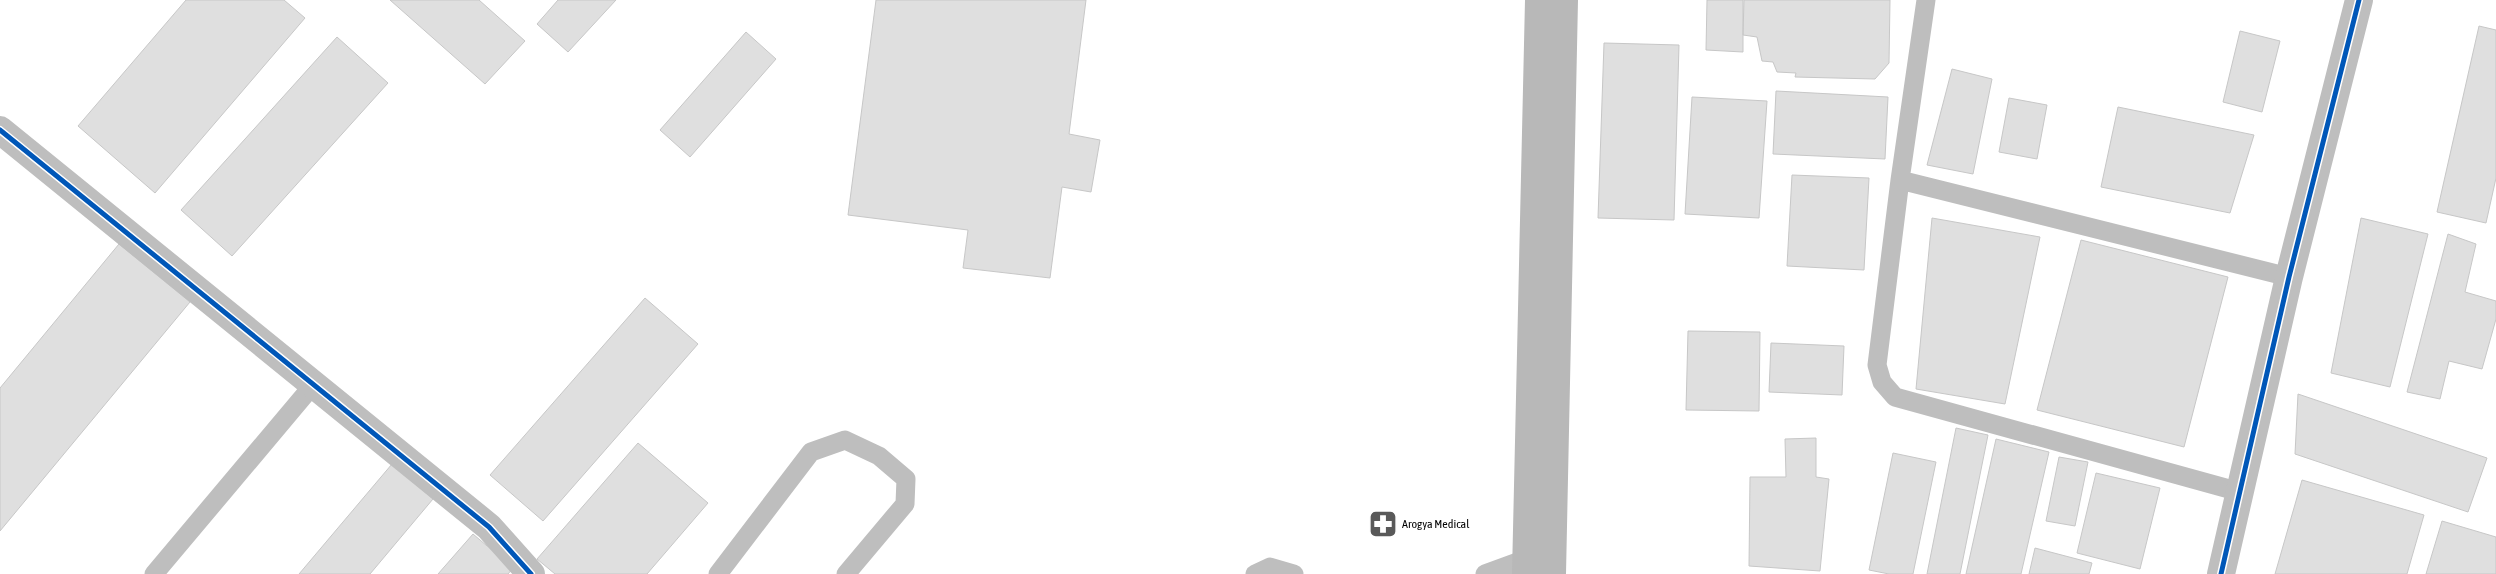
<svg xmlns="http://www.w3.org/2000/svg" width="2496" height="574" font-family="'Asap Condensed',sans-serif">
  <rect width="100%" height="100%" fill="#fff"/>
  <path fill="#dfdfdf" stroke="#c7c7c7" d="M186 0H284L305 18 155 193 78 126Z
    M390 0H479L525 41 485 84Z
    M558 0H616L568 52 537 24Z
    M876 0H1086L1069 134 1100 140 1091 192 1062 187 1050 278 963 268 968 230 848 215Z
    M1707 0H1743V52L1706 50Z
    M1744 0H1890L1889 63 1875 79 1795 77 1796 73 1777 72 1773 62 1762 61 1757 37 1743 35Z
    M2479 26 2496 30V178L2486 223 2437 212Z
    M2240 31 2280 41 2262 112 2223 102Z
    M746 32 776 59 690 157 660 130Z
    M337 37 388 83 232 256 181 210Z
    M1604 43 1679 45 1674 220 1598 218Z
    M1952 69 1992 79 1973 174 1927 165Z
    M1776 91 1888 97 1885 159 1773 154Z
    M1692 97 1767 101 1759 218 1685 214Z
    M2009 98 2047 105 2037 159 1999 152Z
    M2118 107 2254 135 2230 213 2101 187Z
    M1792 175 1869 178 1864 270 1787 266Z
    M1932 218 2040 237 2005 404 1916 389Z
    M2361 218 2428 234 2390 387 2331 373Z
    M2448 234 2476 244 2465 292 2496 301V319L2482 369 2449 361 2440 399 2407 392Z
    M2081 240 2228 277 2184 447 2037 410Z
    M119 244 190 302 0 531V388Z
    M645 298 698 344 543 521 490 475Z
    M1688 331 1760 332 1759 411 1686 410Z
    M1771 343 1844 346 1842 395 1769 392Z
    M2298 394 2487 458 2468 512 2295 454Z
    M1956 428 1988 435 1960 574H1927Z
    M1816 438V477L1829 479 1820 571 1749 566 1750 477H1786L1785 439Z
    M1996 439 2049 452 2021 574H1966Z
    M638 443 708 503 647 574H555L537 559Z
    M1893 453 1936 462 1913 574H1889L1869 570Z
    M2059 457 2088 462 2075 526 2046 521Z
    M392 464 433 499 370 574H299Z
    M2096 473 2160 488 2140 569 2077 553Z
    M2302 480 2424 515 2407 574H2275Z
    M2442 521 2496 537V574H2426Z
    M473 534 513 568 508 574H438Z
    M2035 548 2092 563 2089 574H2029Z"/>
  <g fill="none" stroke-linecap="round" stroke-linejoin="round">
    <path stroke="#bebebe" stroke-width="19" d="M1926 0 1900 180 1877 365 1882 382 1895 397 2240 492
      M1900 180 2289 277
      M154 574 313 385
      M718 574 811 452 845 440 879 456 906 479 905 504 846 574
      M1255 574 1270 567 1294 574
      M1485 574 1526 559"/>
    <path stroke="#bebebe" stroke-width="28" d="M0 130 489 527 531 574
      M2221 574 2289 277 2359 0"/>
    <path stroke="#b8b8b8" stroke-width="28" d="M1526 574 1539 0
      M1552 574 1564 0"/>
    <defs>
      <path id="cycleway" d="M0 130 489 527 531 574
        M2221 574 2289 277 2359 0"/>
    </defs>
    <use href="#cycleway" stroke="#fff" stroke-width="8"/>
    <use href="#cycleway" stroke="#0057b8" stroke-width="5"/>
  </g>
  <defs>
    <symbol id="pharmacy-square" viewBox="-11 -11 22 22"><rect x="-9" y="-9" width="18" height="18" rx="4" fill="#595959" stroke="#fff"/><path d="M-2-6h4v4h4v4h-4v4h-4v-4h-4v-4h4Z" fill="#fff"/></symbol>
  </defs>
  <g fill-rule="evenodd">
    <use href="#pharmacy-square" x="1367" y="508" width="32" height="32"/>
  </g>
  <g text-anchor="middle" stroke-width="5" stroke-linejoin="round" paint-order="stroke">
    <g font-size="12" fill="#000" stroke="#fff" text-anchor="start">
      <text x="1402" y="528">Arogya Medical</text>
    </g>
  </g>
</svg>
